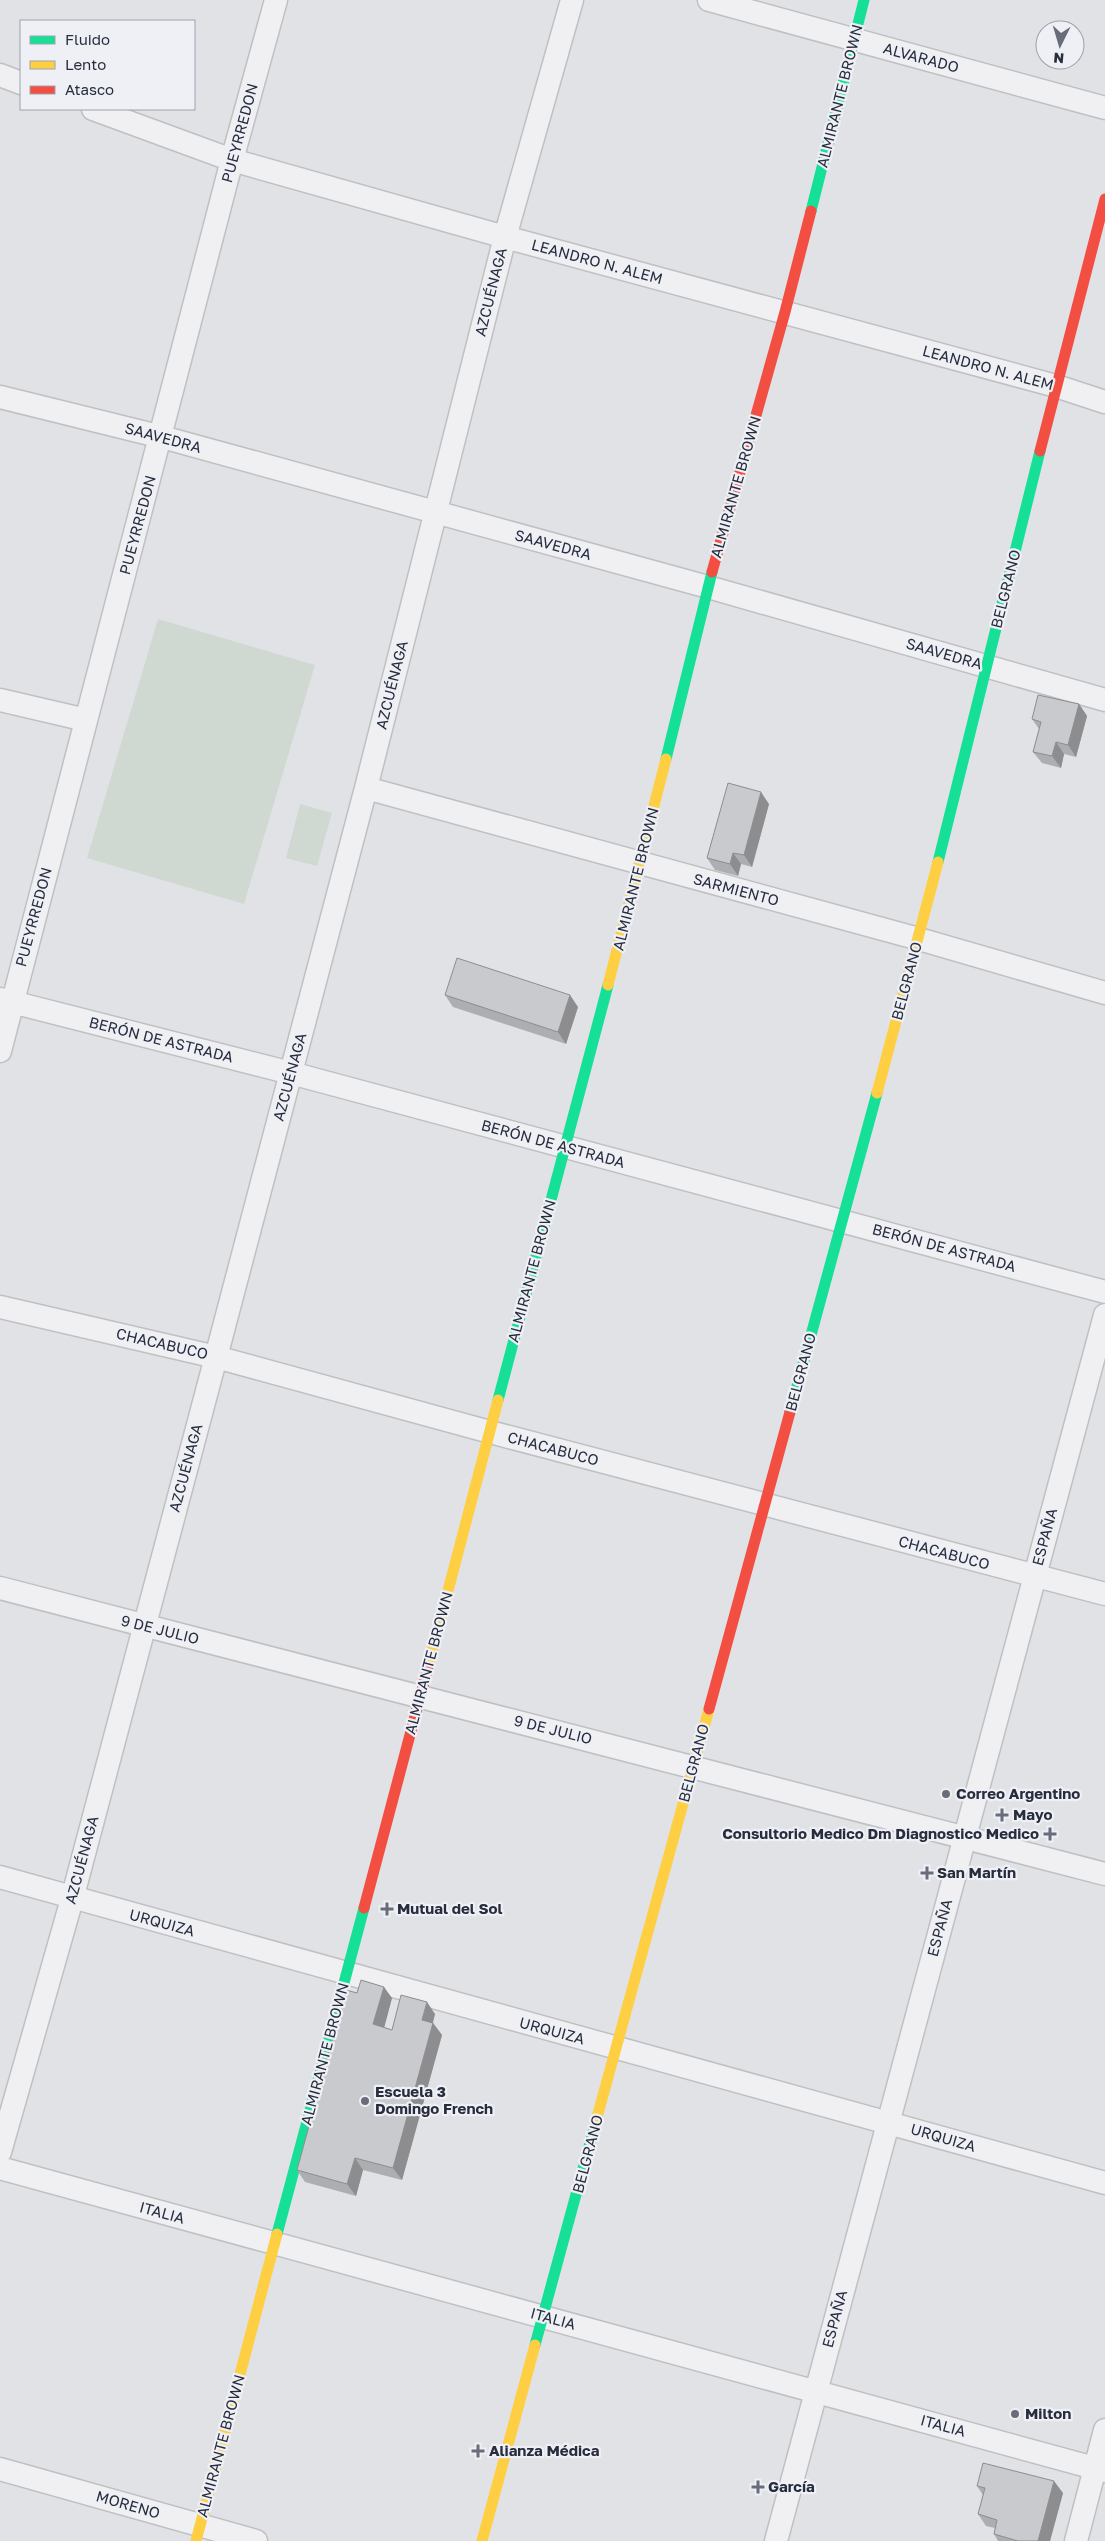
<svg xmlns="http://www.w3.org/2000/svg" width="1105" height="2541" font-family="'Golos Text',sans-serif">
  <rect width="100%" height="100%" fill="#e1e2e6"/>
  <path fill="#d0d9d1" d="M158 619 315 665 244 904 87 858Z
    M300 804 332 813 317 866 286 858Z"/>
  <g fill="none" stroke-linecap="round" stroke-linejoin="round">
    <defs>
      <path id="street" d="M709 0 1105 108
        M0 75 21 83
        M93 109 232 160 505 237 1056 386 1105 402
        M0 397 162 437 708 587 1105 700
        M0 700 86 720
        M366 788 919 939 1105 993
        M0 999 291 1073 1105 1292
        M0 1051 232 160 276 0
        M0 1307 216 1357 490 1432 1105 1594
        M0 1588 1105 1874
        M0 1877 1105 2183
        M0 2152 72 1899 216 1357 366 788 505 237 572 0
        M0 2168 1105 2471
        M0 2469 256 2541
        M776 2541 1105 1315
        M1076 2541 1105 2430"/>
    </defs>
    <use href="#street" stroke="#bfc0c4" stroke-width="25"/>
    <use href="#street" stroke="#f0f0f2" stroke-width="22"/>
    <path stroke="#16e098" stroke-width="11" d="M811 211 864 0
      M666 759 712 572
      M938 862 1040 451
      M498 1400 608 985
      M790 1412 877 1093
      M277 2234 364 1908
      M535 2345 596 2121"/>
    <path stroke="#ffcf43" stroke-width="11" d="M608 985 666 759
      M877 1093 938 862
      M428 1667 498 1400
      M596 2121 709 1709
      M196 2541 277 2234
      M482 2541 535 2345"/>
    <path stroke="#f24e42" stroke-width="11" d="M1040 451 1105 199
      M712 572 785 312 811 211
      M709 1709 790 1412
      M364 1908 428 1667"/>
  </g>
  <path fill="#adaeb1" d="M1079 704 1087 716 1076 757 1064 754 1061 768 1042 763 1033 752 1039 729 1032 719Z
    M769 804 752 867 741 864 738 876 715 870 707 858Z
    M445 995 578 1007 566 1044 453 1007Z
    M392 1998 384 2027 392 2030 435 2014 433 2023 442 2035 402 2180 363 2170 356 2196 305 2182 297 2170Z
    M977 2486 1063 2493 1050 2541H998L994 2534 995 2528 986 2526 978 2514 983 2495Z"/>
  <path fill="#8d8d90" d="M1079 704 1087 716 1076 757 1068 745Z
    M1056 742 1064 754 1061 768 1052 756Z
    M761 792 769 804 752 867 744 855Z
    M733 853 741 864 738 876 730 864Z
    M570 995 578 1007 566 1044 558 1032Z
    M384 1987 392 1998 382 2036 373 2024Z
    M427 2002 435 2014 430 2032 422 2020Z
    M433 2023 442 2035 402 2180 393 2168Z
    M355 2158 363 2170 356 2196 347 2184Z
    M1054 2481 1063 2493 1050 2541H1038Z"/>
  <path fill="#c9cace" stroke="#8d8d90" d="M1038 695 1079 704 1068 745 1056 742 1052 756 1033 752 1041 722 1032 719Z
    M728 783 761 792 744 855 733 853 730 864 707 858Z
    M457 958 570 995 558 1032 445 995Z
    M361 1980 384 1987 373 2024 392 2030 401 1995 427 2002 422 2020 433 2023 393 2168 355 2158 347 2184 297 2170 346 1990 357 1993Z
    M983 2463 1054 2481 1038 2541H1018L994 2534 997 2520 978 2514 985 2488 977 2486Z"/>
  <g fill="#696c79" stroke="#eef0f5" stroke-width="2">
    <circle cx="946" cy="1794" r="5"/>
    <path d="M999.5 1807.5h5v5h5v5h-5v5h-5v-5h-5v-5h5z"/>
    <path d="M1047.5 1826.5h5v5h5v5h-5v5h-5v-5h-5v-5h5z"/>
    <path d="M924.5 1865.5h5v5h5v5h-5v5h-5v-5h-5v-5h5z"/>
    <path d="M384.5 1901.5h5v5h5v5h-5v5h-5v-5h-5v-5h5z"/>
    <circle cx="365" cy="2101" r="5"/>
    <circle cx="1015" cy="2414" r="5"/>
    <path d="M475.5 2443.5h5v5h5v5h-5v5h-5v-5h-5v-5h5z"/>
    <path d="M755.5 2479.5h5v5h5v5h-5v5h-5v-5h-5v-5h5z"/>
  </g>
  <g text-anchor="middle" stroke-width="4.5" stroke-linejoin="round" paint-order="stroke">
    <g font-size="15" fill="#282d3e" stroke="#eef0f5">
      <text transform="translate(921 58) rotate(15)" y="5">ALVARADO</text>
      <text transform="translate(840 96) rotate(-76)" y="5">ALMIRANTE BROWN</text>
      <text transform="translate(240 133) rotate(-75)" y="5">PUEYRREDON</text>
      <text transform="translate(597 262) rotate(15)" y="5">LEANDRO N. ALEM</text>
      <text transform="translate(491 292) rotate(-76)" y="5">AZCUÉNAGA</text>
      <text transform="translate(988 368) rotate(15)" y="5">LEANDRO N. ALEM</text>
      <text transform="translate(163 438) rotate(15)" y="5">SAAVEDRA</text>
      <text transform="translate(736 487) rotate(-74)" y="5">ALMIRANTE BROWN</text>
      <text transform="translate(138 525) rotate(-75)" y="5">PUEYRREDON</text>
      <text transform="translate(553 545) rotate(15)" y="5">SAAVEDRA</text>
      <text transform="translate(1006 589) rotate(-76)" y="5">BELGRANO</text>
      <text transform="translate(944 654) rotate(16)" y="5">SAAVEDRA</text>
      <text transform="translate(392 685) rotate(-76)" y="5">AZCUÉNAGA</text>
      <text transform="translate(636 879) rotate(-76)" y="5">ALMIRANTE BROWN</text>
      <text transform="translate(736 890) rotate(15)" y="5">SARMIENTO</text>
      <text transform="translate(34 917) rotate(-75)" y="5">PUEYRREDON</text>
      <text transform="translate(907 981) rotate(-75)" y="5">BELGRANO</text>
      <text transform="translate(161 1040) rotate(14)" y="5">BERÓN DE ASTRADA</text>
      <text transform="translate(290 1077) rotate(-75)" y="5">AZCUÉNAGA</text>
      <text transform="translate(553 1144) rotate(15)" y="5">BERÓN DE ASTRADA</text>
      <text transform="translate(944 1248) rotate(15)" y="5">BERÓN DE ASTRADA</text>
      <text transform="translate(532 1271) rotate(-75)" y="5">ALMIRANTE BROWN</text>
      <text transform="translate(162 1344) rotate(13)" y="5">CHACABUCO</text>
      <text transform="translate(801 1372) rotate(-75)" y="5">BELGRANO</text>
      <text transform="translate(553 1449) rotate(15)" y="5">CHACABUCO</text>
      <text transform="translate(186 1468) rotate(-75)" y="5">AZCUÉNAGA</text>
      <text transform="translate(1045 1537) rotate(-75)" y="5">ESPAÑA</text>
      <text transform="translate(944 1553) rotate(15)" y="5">CHACABUCO</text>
      <text transform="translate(160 1630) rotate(14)" y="5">9 DE JULIO</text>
      <text transform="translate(429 1663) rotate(-75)" y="5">ALMIRANTE BROWN</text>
      <text transform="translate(553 1730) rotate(14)" y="5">9 DE JULIO</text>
      <text transform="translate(694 1763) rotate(-75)" y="5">BELGRANO</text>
      <text transform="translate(82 1860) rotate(-75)" y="5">AZCUÉNAGA</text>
      <text transform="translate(162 1923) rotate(15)" y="5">URQUIZA</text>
      <text transform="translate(940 1928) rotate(-75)" y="5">ESPAÑA</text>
      <text transform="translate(552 2031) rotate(15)" y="5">URQUIZA</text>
      <text transform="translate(325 2054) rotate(-75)" y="5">ALMIRANTE BROWN</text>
      <text transform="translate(943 2138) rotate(16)" y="5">URQUIZA</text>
      <text transform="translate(588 2154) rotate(-75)" y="5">BELGRANO</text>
      <text transform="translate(162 2213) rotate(15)" y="5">ITALIA</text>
      <text transform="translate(553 2319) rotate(15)" y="5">ITALIA</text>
      <text transform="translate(835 2319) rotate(-75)" y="5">ESPAÑA</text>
      <text transform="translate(943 2426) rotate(15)" y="5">ITALIA</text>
      <text transform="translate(221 2446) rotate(-75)" y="5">ALMIRANTE BROWN</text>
      <text transform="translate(128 2505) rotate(16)" y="5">MORENO</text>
    </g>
    <g font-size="15" font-weight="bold" fill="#282d3e" stroke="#eef0f5" text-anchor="start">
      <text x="956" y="1799">Correo Argentino</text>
      <text x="1013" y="1820">Mayo</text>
      <text x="1039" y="1839" text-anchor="end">Consultorio Medico Dm Diagnostico Medico</text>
      <text x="937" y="1878">San Martín</text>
      <text x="397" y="1914">Mutual del Sol</text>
      <text x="375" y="2097">Escuela 3<tspan x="375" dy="17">Domingo French</tspan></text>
      <text x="1025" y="2419">Milton</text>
      <text x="489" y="2456">Alianza Médica</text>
      <text x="768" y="2492">García</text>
    </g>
  </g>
  <rect x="20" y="20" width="175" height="90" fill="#eef0f5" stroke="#9fa2ac"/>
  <rect x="30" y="36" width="25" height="8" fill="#16e098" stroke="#9fa2ac"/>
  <text x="65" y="45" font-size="15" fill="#282d3e">Fluido</text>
  <rect x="30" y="61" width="25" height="8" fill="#ffcf43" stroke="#9fa2ac"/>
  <text x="65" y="70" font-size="15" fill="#282d3e">Lento</text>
  <rect x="30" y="86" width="25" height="8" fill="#f24e42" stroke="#9fa2ac"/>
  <text x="65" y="95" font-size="15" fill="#282d3e">Atasco</text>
  <g transform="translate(1060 45) rotate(185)"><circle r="24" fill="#eef0f5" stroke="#9fa2ac"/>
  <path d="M0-4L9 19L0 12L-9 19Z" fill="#696c79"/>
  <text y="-8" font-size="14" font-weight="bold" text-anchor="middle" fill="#282d3e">N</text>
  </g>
</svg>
